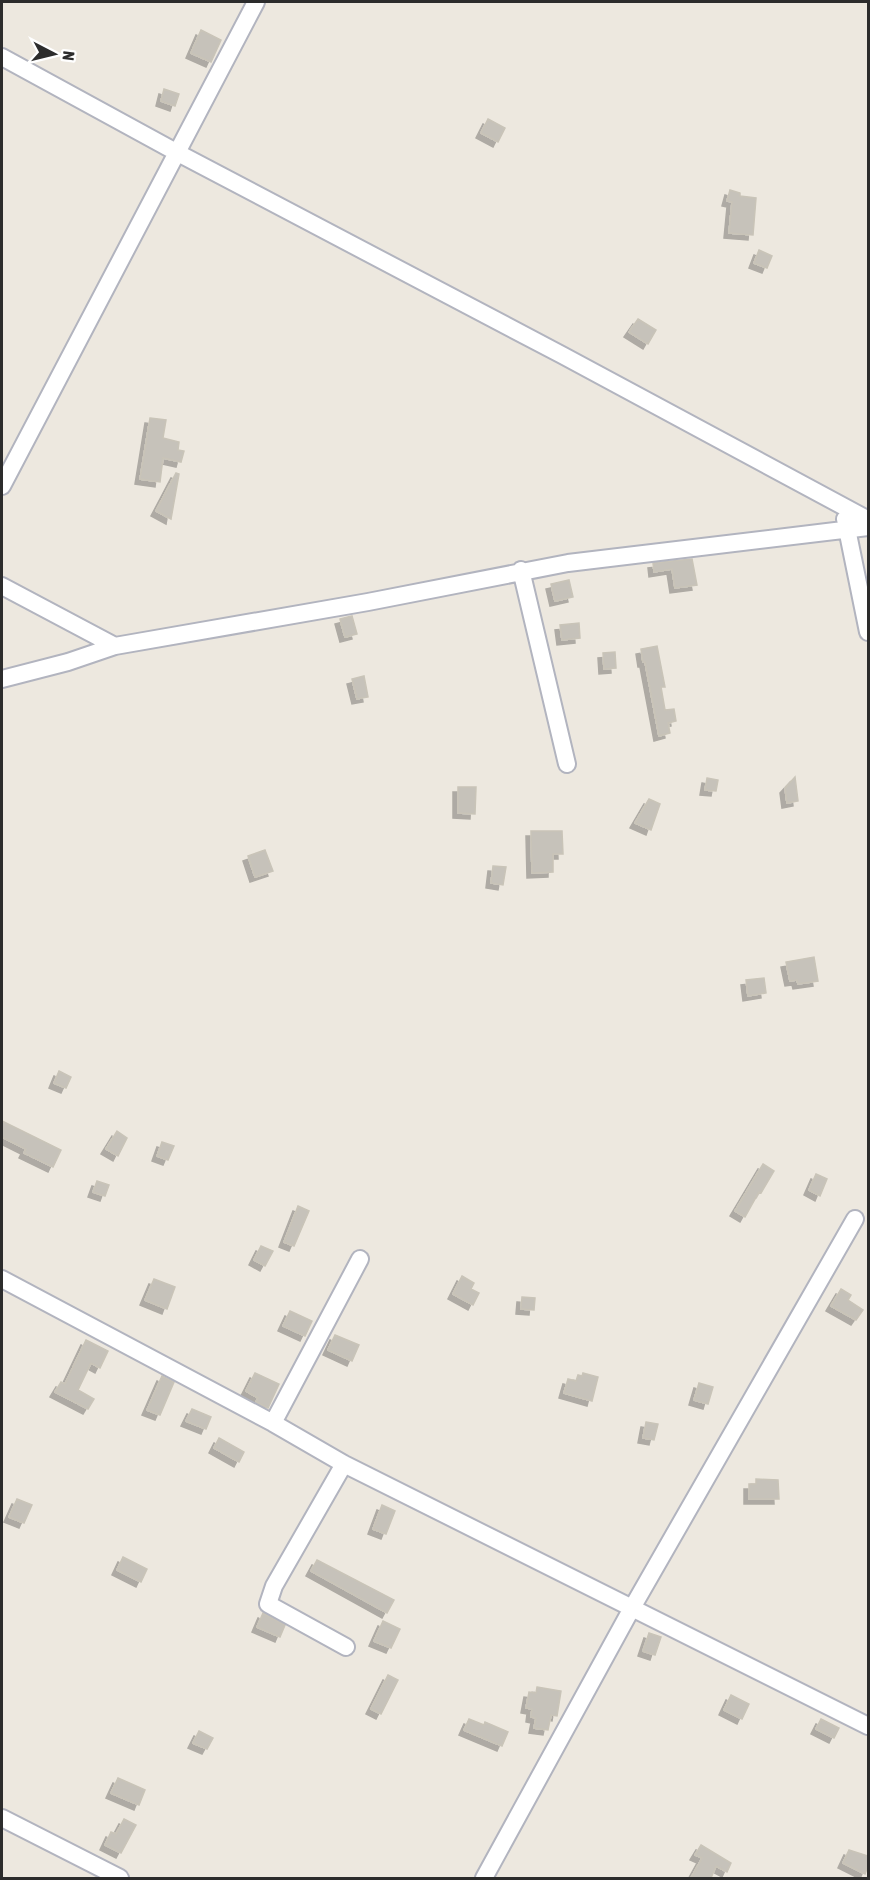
<svg xmlns="http://www.w3.org/2000/svg" width="870" height="1880" font-family="'Asap Condensed',sans-serif">
  <defs>
    <filter id="shadow"><feDropShadow dx="-5" dy="5" stdDeviation="0" flood-color="#0004"/></filter>
  </defs>
  <rect width="100%" height="100%" fill="#ede8df"/>
  <path fill="#c6c2ba" stroke="#c9c4b8" stroke-width="1.5" filter="url(#shadow)" d="M201 30 221 40 211 62 191 53Z
    M164 89 179 94 175 106 161 101Z
    M488 119 505 128 498 142 481 133Z
    M730 190 740 193V196L756 198 753 235 729 233 732 202 727 201Z
    M759 250 772 256 767 268 754 263Z
    M638 319 656 330 648 344 629 332Z
    M150 418 166 420 163 438 179 442 178 450 184 451 181 462 163 458 160 482 140 479Z
    M176 473 179 474 171 519 156 511Z
    M692 559 697 585 675 588 672 569 654 572 653 563Z
    M569 580 573 597 555 601 551 584Z
    M352 616 357 634 345 637 340 619Z
    M579 623 580 638 562 640 560 625Z
    M657 646 665 687H661L665 710 674 709 676 721 668 723 670 733 659 736 645 662H643L641 649Z
    M615 652 616 668 604 669 603 653Z
    M364 676 368 697 357 699 352 679Z
    M795 777 798 801 787 803 785 788Z
    M707 778 718 780 716 791 705 790Z
    M458 787H476L475 814 458 813Z
    M649 799 660 804 651 830 635 823Z
    M531 831H562L563 854H553V872L532 873Z
    M265 850 273 871 255 877 248 856Z
    M493 866 506 867 503 885 491 883Z
    M814 957 818 981 798 984 797 980 790 981 786 962Z
    M764 978 766 993 748 996 746 980Z
    M59 1071 71 1077 66 1088 54 1083Z
    M2 1121 61 1150 53 1167 24 1153 26 1149 2 1137Z
    M117 1131 127 1138 118 1156 106 1149Z
    M162 1142 174 1146 168 1160 157 1156Z
    M763 1164 774 1171 761 1193 759 1192 745 1217 735 1211Z
    M816 1174 827 1179 820 1196 809 1190Z
    M97 1181 109 1185 105 1196 93 1192Z
    M298 1206 309 1211 294 1246 284 1242Z
    M261 1246 273 1251 265 1266 254 1260Z
    M462 1276 474 1283 471 1289 479 1293 473 1305 453 1294Z
    M154 1279 175 1287 167 1309 145 1300Z
    M841 1289 851 1295 848 1300 863 1310 856 1320 831 1306Z
    M522 1297 535 1298 534 1310 521 1309Z
    M290 1311 312 1321 305 1336 283 1326Z
    M335 1335 359 1345 352 1361 328 1350Z
    M86 1340 108 1351 100 1368 91 1363 78 1390 94 1399 88 1409 55 1392 61 1382 65 1384Z
    M255 1373 279 1384 268 1408 256 1402 258 1398 246 1391Z
    M583 1373 598 1377 592 1401 564 1393 568 1379 576 1381 578 1375 582 1376Z
    M162 1376 174 1382 160 1415 147 1410Z
    M699 1383 713 1387 708 1404 694 1400Z
    M192 1409 211 1417 206 1429 186 1421Z
    M646 1422 658 1424 654 1440 643 1438Z
    M219 1438 244 1452 239 1462 214 1448Z
    M756 1479 778 1480 779 1499H749V1484H756Z
    M17 1499 32 1505 24 1523 9 1517Z
    M382 1505 395 1511 386 1534 373 1529Z
    M123 1557 147 1569 141 1582 117 1570Z
    M317 1560 394 1600 387 1613 311 1571Z
    M263 1613 285 1625 280 1637 257 1627Z
    M383 1621 400 1629 391 1648 374 1641Z
    M649 1633 661 1637 655 1655 643 1651Z
    M388 1675 398 1680 381 1714 371 1709Z
    M537 1687 561 1691 557 1716 551 1715 548 1730 534 1728 536 1718 531 1717 532 1709 526 1708 529 1692 536 1693Z
    M731 1695 749 1704 742 1719 724 1710Z
    M469 1719 484 1725 485 1722 508 1732 502 1746 464 1730Z
    M821 1719 839 1728 834 1738 816 1729Z
    M199 1731 213 1738 207 1749 193 1743Z
    M118 1778 145 1790 139 1805 111 1793Z
    M124 1819 136 1825 121 1853 105 1845 111 1832 116 1834Z
    M701 1845 731 1863 727 1872 716 1866 711 1878H691L702 1858 695 1855Z
    M849 1850 868 1856V1866L865 1874 843 1863Z"/>
  <g fill="none" stroke-linecap="round" stroke-linejoin="round">
    <defs>
      <path id="minor" d="M2 57 176 152 562 355 865 518
        M2 486 256 2
        M845 519 868 632
        M521 570 567 764
        M2 586 115 646
        M2 679 68 662 115 646 368 602 568 563 868 527
        M2 1279 273 1423 344 1464 868 1726
        M273 1423 360 1259
        M344 1464 274 1586 268 1604 346 1647
        M2 1818 120 1878
        M484 1878 632 1608 855 1219"/>
    </defs>
    <use href="#minor" stroke="#b2b4bf" stroke-width="20"/>
    <use href="#minor" stroke="#fff" stroke-width="16"/>
  </g>
  <rect width="870" height="1880" fill="none" stroke="#2c2c2c" stroke-width="6"/>
  <g transform="translate(54 54) rotate(97)" stroke="#ffffff" stroke-width="4.5" paint-order="stroke">
  <path d="M0-4.5L10 22L0 15L-10 22Z" fill="#2c2c2c"/>
  <text y="-9" font-size="16" font-weight="bold" text-anchor="middle" fill="#2c2c2c">N</text>
  </g>
</svg>
